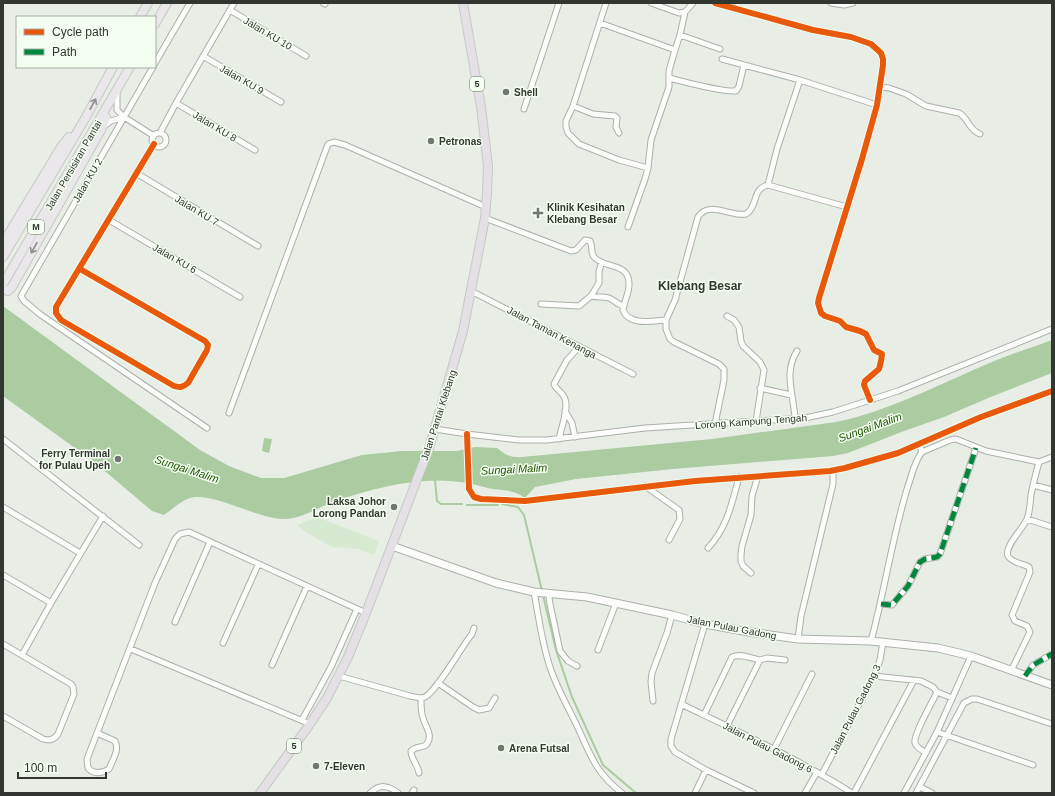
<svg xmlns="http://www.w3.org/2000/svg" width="1055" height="796" font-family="Helvetica,sans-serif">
  <rect width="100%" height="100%" fill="#e8eee6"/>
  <path fill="#d7ead1" d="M317 517 379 541 374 555 358 549 332 547 309 534 297 525Z"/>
  <path fill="#abcba1" d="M3 306 200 450 229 466 261 478H284L362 455 402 451H457L475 447 497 448C506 455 510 458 522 457L712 439 836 422C885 412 932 388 978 368 1002 357 1027 349 1052 340V373L993 396 944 417 904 431 848 453 833 456 673 469 576 479 535 487 525 498C510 487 500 492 484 487 435 472 383 485 335 501 319 507 302 519 284 519 257 519 212 491 190 498 182 500 171 510 164 515L152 511 93 461 3 396Z
    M264 438 272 439 269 453 262 451Z"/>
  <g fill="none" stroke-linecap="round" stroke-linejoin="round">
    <path stroke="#abcba1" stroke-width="2" d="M435 480 437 501 441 504H462
      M502 504 518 507 524 515 556 650 572 697 603 765 636 793
      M467 505H498"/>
    <defs>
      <path id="minor" d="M323 3 325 4
        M606 3 573 106 566 121V127L568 133 579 144 619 160 648 168
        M651 3 679 13 685 12
        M715 3 813 30 851 37 871 44 881 53 883 59V65L877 105 862 159 819 298 818 303 821 313 825 316 840 321 846 327 860 331 866 334 874 350 882 354 881 361 879 369 865 381 864 385 870 400
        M831 3 844 5 853 3
        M230 10 306 56
        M600 23 675 50
        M680 35 720 49
        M203 56 281 102
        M722 59 800 80 877 105
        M155 63 190 3
        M153 67 21 296 24 301 41 315 207 428
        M669 78C685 82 720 92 736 91L739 86 744 65
        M880 87 889 88 906 94 926 106 959 113C969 119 969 130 980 134
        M117 91V110L124 117 154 136
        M176 103 255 150
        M573 106 593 114 615 116 617 118 616 127 619 133
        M524 109 559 3
        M103 127 111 121 124 117
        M160 133 176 103 234 3
        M152 140a7 7 0 1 1 14 0a7 7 0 1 1-14 0Z
        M136 173 258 246
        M768 185 777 149 800 80
        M485 218 571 251 576 250 585 240 590 241C593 246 590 254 595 258 607 269 630 263 629 285 629 294 624 301 623 310 629 326 652 321 666 320
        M109 220 240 297
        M628 227 645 179 648 168 651 140 669 87V71L675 50 680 35 685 12 693 3
        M80 269 205 341 208 345 207 350 188 383C183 387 180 388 174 386L61 320 56 313V307L154 144
        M471 291 633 374
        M591 296 599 283V271L602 262
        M541 304 579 306 591 296C597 298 603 296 609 298 615 300 617 305 624 306
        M727 316 734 320 739 327 741 341 743 346 760 362 764 370 756 421
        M760 388 791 395
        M565 411 572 423 575 437
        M229 413 328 144 334 142 345 145 486 207
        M795 419C794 395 783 373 797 351
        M715 424 724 380V369L719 364 674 342 670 339 666 329V320L675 300 698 217C709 200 730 217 746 214 758 207 752 188 768 185L847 207
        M435 429 467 434 519 440H547L645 428 805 418 833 412 898 391 1052 329
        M467 434 469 489 474 497 481 499 525 501 695 481 830 471 845 468 898 453 981 417 1052 391
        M3 439 139 545
        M559 439C561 428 569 409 565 399 563 392 556 390 554 384L567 360 579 347
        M922 452 950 440 956 439 986 451 1034 461 1039 462 1052 457
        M1033 485 1052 490
        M645 486 679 510 680 519 669 540
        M3 507 80 553
        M1027 519 1052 527
        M708 548C727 528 732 503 739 477
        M751 573 743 566 741 561V555L742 546 751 515 752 496 758 476
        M3 575 51 603
        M534 592C539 618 542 645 551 670 558 690 569 709 578 728 591 756 596 773 622 793
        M551 593 549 597 550 604 560 651 568 661 577 666
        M881 604 892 605 908 586 920 562 925 559 937 557 940 554 976 448
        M175 622 210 542
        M705 624 671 739V746L675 752 706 770 754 793
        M798 639 801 616 833 484V475L830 471
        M871 641C885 590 892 537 908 486 912 475 914 462 922 452L919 444
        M223 643 258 565
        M3 644 71 684 73 687 74 694 58 734C54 740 49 741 43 739L3 716
        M131 649 310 724
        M598 650 616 603
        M22 655 51 603 103 516
        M272 665 307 586
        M1011 671 1030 632 1027 626 1015 621 1012 615 1030 572 1029 567 1027 566C1022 564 1011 562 1008 556 1004 546 1023 529 1027 519 1030 512 1030 502 1031 495 1033 484 1036 473 1039 462
        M339 676 410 696C415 697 420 699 425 697 436 692 462 646 472 634L474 628
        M874 676 921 681 933 687 937 692 952 698
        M1025 676 1033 665 1052 654
        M438 683 473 707 479 710 489 708 495 698
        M653 701 651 682 652 673 667 633 672 615
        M681 704C739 732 798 759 852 793
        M704 715 732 657C740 653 751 658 760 660
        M302 720 331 667 357 609
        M727 726 760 660 767 658 785 660
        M937 732 1033 765
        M97 733 115 741C120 750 112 761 109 769 102 773 94 775 88 768L87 759 155 583 175 539 180 534 189 532 366 613
        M774 749 812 674
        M926 753C922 750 917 748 915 743 913 735 933 701 937 692
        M419 773C418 765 411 759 411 751 416 746 422 748 426 745 435 735 423 724 422 714 421 709 421 703 421 698
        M822 774 874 676 880 660 883 642
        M920 787 932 793
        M370 793C380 784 388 785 398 793
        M412 793 414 790
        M695 793 706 770
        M805 793 817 772
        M854 793 914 680
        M904 793 937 732 971 656
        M916 793 964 703 972 699H977L1052 724"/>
      <path id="secondary" d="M392 546 496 583 534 592 587 597 672 615 705 624 749 632 798 639 871 641 938 648 971 656 1052 685"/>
      <path id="primary" d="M140 17 148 3
        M155 24 167 3
        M3 243 61 147 69 137
        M3 257 86 117 113 67
        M3 284 130 67
        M3 289 8 291 12 287 101 130 106 117"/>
      <path id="trunk" d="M260 793 310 724 327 698 348 657 366 613 429 448 463 331 485 218 487 193 488 166 481 107 463 3"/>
    </defs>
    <use href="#minor" stroke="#acb0ab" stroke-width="7"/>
    <use href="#secondary" stroke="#acb0ab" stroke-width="9"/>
    <use href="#primary" stroke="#c6c9c5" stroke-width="10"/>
    <use href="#trunk" stroke="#c6c9c5" stroke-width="10"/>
    <use href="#minor" stroke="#fcfcfb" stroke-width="5"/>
    <use href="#secondary" stroke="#fcfcfb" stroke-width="7"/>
    <use href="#primary" stroke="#eae7ea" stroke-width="8"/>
    <use href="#trunk" stroke="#e4e0e5" stroke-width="8"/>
    <path stroke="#00873e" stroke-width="5" stroke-dasharray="10 5" stroke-linecap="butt" d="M881 604 892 605 908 586 920 562 925 559 937 557 940 554 976 448
      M1025 676 1033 665 1052 654"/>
    <defs>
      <path id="cycleway" d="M715 3 813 30 851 37 871 44 881 53 883 59V65L877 105 862 159 819 298 818 303 821 313 825 316 840 321 846 327 860 331 866 334 874 350 882 354 881 361 879 369 865 381 864 385 870 400
        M80 269 205 341 208 345 207 350 188 383C183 387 180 388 174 386L61 320 56 313V307L154 144
        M467 434 469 489 474 497 481 499 525 501 695 481 830 471 845 468 898 453 981 417 1052 391"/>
    </defs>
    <use href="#cycleway" stroke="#f4fef0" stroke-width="8"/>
    <use href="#cycleway" stroke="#e8590c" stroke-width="6"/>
  </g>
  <defs><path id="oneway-shaft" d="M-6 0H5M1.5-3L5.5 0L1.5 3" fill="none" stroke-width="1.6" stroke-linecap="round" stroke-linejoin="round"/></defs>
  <g stroke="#8e8e8e">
    <use href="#oneway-shaft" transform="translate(93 104) rotate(-61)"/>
    <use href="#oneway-shaft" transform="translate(34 248) rotate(119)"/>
  </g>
  <g fill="#727670" stroke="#f4fef0" stroke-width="1.5">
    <circle cx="506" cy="92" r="4"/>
    <circle cx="431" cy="141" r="4"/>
    <path d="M536 207h4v4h4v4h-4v4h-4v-4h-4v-4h4z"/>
    <circle cx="118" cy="459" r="4"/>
    <circle cx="394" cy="507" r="4"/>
    <circle cx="501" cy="748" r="4"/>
    <circle cx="316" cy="766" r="4"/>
  </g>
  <g text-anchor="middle" stroke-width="3" stroke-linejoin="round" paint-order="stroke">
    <g fill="#f4fef0" stroke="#6c726a" stroke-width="1">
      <rect x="470" y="77" width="14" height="14" rx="3"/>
      <rect x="28" y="220" width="16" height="14" rx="3"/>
      <rect x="287" y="739" width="14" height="14" rx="3"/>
    </g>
    <g font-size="9" font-weight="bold" fill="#323631">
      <text x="477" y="87">5</text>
      <text x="36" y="230">M</text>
      <text x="294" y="749">5</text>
    </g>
    <g font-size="10" fill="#323631" stroke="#f4fef0">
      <text transform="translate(268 33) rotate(31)" y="4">Jalan KU 10</text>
      <text transform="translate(242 79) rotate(30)" y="4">Jalan KU 9</text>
      <text transform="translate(215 126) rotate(31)" y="4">Jalan KU 8</text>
      <text transform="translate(73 165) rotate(-60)" y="4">Jalan Persisiran Pantai</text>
      <text transform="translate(87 180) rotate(-60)" y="4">Jalan KU 2</text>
      <text transform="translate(197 210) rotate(31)" y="4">Jalan KU 7</text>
      <text transform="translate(175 258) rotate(30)" y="4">Jalan KU 6</text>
      <text transform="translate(552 332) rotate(28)" y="4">Jalan Taman Kenanga</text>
      <text transform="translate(438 415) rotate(-72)" y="4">Jalan Pantai Klebang</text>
      <text transform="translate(751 421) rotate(-4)" y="4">Lorong Kampung Tengah</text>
      <text transform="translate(732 627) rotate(11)" y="4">Jalan Pulau Gadong</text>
      <text transform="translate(855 709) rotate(-63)" y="4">Jalan Pulau Gadong 3</text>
      <text transform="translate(768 747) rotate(27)" y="4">Jalan Pulau Gadong 6</text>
    </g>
    <g font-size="10" font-weight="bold" fill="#323631" stroke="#f4fef0" text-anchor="start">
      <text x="514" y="96">Shell</text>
      <text x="439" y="145">Petronas</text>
      <text x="547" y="211">Klinik Kesihatan<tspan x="547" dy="12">Klebang Besar</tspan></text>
      <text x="110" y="457" text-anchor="end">Ferry Terminal<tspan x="110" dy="12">for Pulau Upeh</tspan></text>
      <text x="386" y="505" text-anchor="end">Laksa Johor<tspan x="386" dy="12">Lorong Pandan</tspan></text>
      <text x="509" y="752">Arena Futsal</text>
      <text x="324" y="770">7-Eleven</text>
    </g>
    <g font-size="11" font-style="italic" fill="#1d5400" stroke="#f4fef0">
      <text transform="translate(870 427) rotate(-20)" y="4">Sungai Malim</text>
      <text transform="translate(187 469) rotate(18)" y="4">Sungai Malim</text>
      <text transform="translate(514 469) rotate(-3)" y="4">Sungai Malim</text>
    </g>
    <g font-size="12" font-weight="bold" fill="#323631" stroke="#f4fef0">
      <text x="700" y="290">Klebang Besar</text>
    </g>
  </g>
  <rect width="1055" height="796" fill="none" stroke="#323631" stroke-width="8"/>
  <rect x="16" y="16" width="140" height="52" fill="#f4fef0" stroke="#a6aea4"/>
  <rect x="24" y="29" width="20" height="6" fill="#e8590c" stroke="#a6aea4"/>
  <text x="52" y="36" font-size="12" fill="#323631">Cycle path</text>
  <rect x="24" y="49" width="20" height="6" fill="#00873e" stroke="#a6aea4"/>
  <text x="52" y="56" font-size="12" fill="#323631">Path</text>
  <path d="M18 772v6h88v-6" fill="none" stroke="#323631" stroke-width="2"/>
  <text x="24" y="772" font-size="12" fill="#323631" stroke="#f4fef0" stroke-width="3" paint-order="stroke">100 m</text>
</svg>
